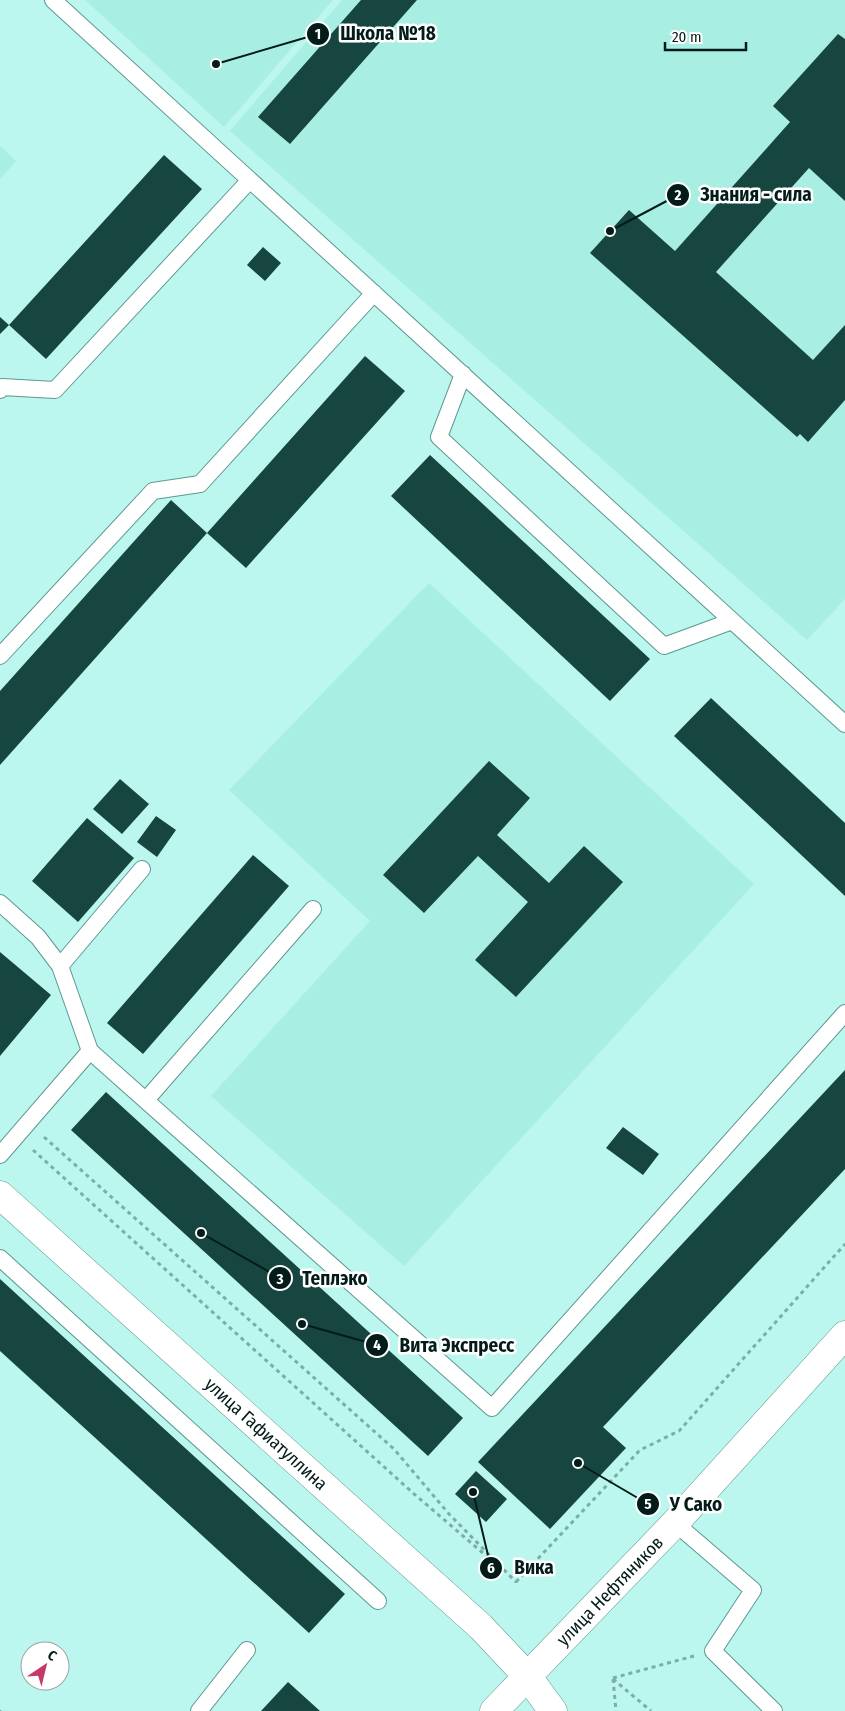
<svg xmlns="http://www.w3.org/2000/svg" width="845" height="1711" font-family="'Fira Sans Condensed',sans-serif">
  <rect width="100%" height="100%" fill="#bbf7ee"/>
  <path fill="#a8eee3" d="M85 0H333L224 127Z
    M342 0H845V599L807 640 230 131Z
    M0 146 16 161 0 179Z
    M429 583 754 884 404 1266 211 1096 370 921 229 790Z"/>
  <path fill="#174641" d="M361 0H417L290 144 258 117Z
    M838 34 845 39V201L809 168 716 272 813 360 845 325V400L808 442 800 434 797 437 590 253 629 210 675 251 790 122 773 106Z
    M164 155 202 189 46 359 9 325Z
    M263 247 281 263 265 281 247 265Z
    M0 317 9 325 0 334Z
    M365 356 405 391 246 568 207 533Z
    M430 455 650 659 610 701 391 496Z
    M171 500 207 533 0 765V691Z
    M711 698 845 823V896L674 736Z
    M489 761 530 798 497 835 549 883 584 846 623 882 516 997 475 960 528 902 478 856 424 913 383 875Z
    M120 779 149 804 122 834 93 809Z
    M156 816 176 830 157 857 137 842Z
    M87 818 134 858 78 922 32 881Z
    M253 855 289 886 143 1054 107 1023Z
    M0 952 51 995 0 1056Z
    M845 1070V1169L603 1427 626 1448 550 1529 478 1462Z
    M106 1092 463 1418 428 1456 71 1130Z
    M623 1127 659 1154 643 1175 606 1148Z
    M0 1279 345 1594 309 1633 0 1351Z
    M476 1471 507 1499 486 1522 455 1494Z
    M288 1682 320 1711H261Z"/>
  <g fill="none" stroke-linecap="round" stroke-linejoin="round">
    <defs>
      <path id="service" d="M53 0 845 724
        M463 374 439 437 664 646 732 621
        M0 390 2 387 55 390 250 180
        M0 656 153 491 200 484 374 293
        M0 903 38 937 60 966 90 1051 492 1408 845 1013
        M60 966 142 869
        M146 1100 313 909
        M0 1155 90 1051
        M0 1258 378 1601
        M675 1523 753 1590 713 1651 774 1711
        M199 1711 247 1650"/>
      <path id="tertiary" d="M0 1195 481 1627 528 1677 553 1711
        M494 1711 675 1523 845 1335"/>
    </defs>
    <use href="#service" stroke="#5e9890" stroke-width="18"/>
    <use href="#tertiary" stroke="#5e9890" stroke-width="29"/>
    <path stroke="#7dada6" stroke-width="3" stroke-dasharray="4 4" stroke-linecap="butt" d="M44 1137 394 1449 449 1514 516 1582
      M33 1150 413 1493 498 1566
      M516 1582 640 1450 679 1431 845 1244
      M613 1678 694 1656
      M613 1679 651 1711
      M613 1679 616 1711
      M0 1710V1711"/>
    <use href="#service" stroke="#fff" stroke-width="16"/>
    <use href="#tertiary" stroke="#fff" stroke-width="28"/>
  </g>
  <g text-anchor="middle" stroke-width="5" stroke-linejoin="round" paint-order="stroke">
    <g font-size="18" fill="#041c19" stroke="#fff">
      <text transform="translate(266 1434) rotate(42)" y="6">улица Гафиатуллина</text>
      <text transform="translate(610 1591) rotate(-46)" y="6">улица Нефтяников</text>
    </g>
  </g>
  <path fill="none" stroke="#041c19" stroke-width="2" d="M216 64L318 34M610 231L678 195M201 1233L280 1278M302 1324L377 1345M578 1463L648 1504M473 1492L491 1568"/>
  <g fill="#041c19" stroke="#fff" stroke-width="2">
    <circle cx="216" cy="64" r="5"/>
    <circle cx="610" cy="231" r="5"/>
    <circle cx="201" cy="1233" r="5"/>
    <circle cx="302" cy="1324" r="5"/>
    <circle cx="578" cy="1463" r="5"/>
    <circle cx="473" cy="1492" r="5"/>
    <circle cx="318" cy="34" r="12"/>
    <circle cx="678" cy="195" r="12"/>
    <circle cx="280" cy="1278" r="12"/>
    <circle cx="377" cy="1345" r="12"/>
    <circle cx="648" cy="1504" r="12"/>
    <circle cx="491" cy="1568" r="12"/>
  </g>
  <g font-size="15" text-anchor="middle" font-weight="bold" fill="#fff">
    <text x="318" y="39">1</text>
    <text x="678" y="200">2</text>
    <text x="280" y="1284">3</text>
    <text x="377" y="1350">4</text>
    <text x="648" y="1509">5</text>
    <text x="491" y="1573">6</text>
  </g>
  <g font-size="19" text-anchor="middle" font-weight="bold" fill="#041c19" stroke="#fff" stroke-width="5" stroke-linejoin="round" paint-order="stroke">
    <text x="388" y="40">Школа №18</text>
    <text x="756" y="201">Знания - сила</text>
    <text x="335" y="1285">Теплэко</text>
    <text x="457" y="1352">Вита Экспресс</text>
    <text x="696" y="1511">У Сако</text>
    <text x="534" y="1574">Вика</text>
  </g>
  <g transform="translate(45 1666) rotate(35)"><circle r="24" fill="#ffffff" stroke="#9ba4a3"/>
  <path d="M0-4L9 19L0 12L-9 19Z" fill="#c53868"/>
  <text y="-8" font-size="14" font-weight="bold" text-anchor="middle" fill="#041c19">С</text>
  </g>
  <path d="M665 42v8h81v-8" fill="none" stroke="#041c19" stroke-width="2.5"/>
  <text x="672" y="42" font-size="15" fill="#041c19" stroke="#ffffff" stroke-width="4" paint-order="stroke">20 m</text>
</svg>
